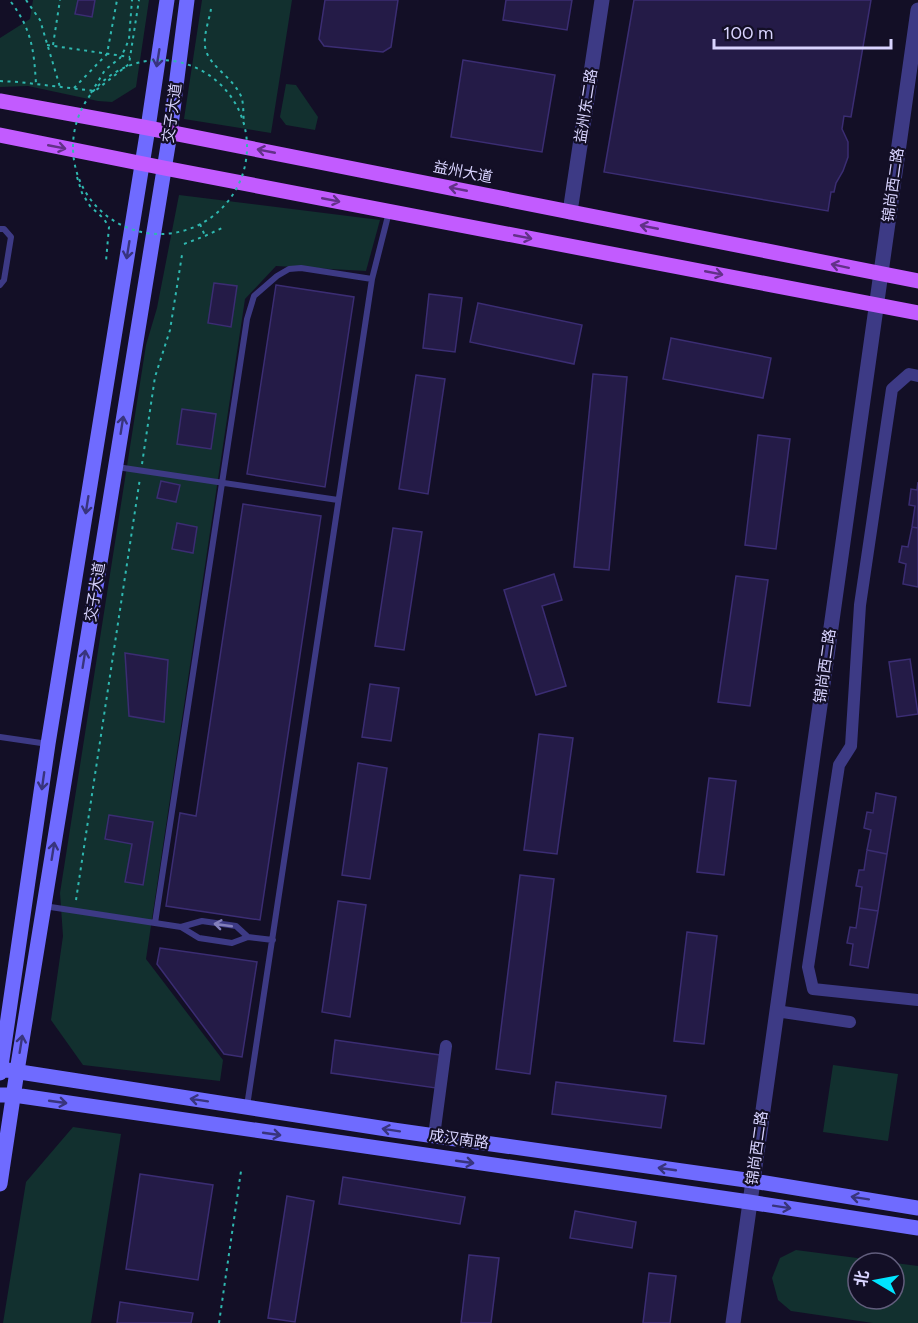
<svg xmlns="http://www.w3.org/2000/svg" width="918" height="1323" font-family="Figtree,'Noto Sans SC',sans-serif">
  <rect width="100%" height="100%" fill="#130f26"/>
  <path fill="#12302f" fill-rule="evenodd" d="M33 0H149L136 87 112 102 98 101 28 86 0 87V38L30 19Z
    M202 0H292L271 133 184 119Z
    M286 84 296 85 318 117 315 130 286 125 280 117Z
    M179 195 380 220 366 271 276 266 245 299 146 959 223 1060 220 1081 83 1065 51 1020 63 936 60 893 146 345 157 308Z
    M833 1065 898 1074 888 1141 823 1132Z
    M73 1127 121 1134 91 1323H3L26 1182Z
    M796 1250 918 1266V1323H873L791 1311 778 1300 772 1278 780 1258ZM858 1263H894V1299H858Z"/>
  <path fill="#241b47" stroke="#3b2d73" stroke-width="1.5" d="M78 0H95L92 17 75 14Z
    M325 0H398L391 47 383 52 324 46 319 39Z
    M506 0H572L567 30 503 20Z
    M634 0H871L851 117 844 116 842 129 848 142V157L843 171 836 183 834 192H831L828 211 604 172Z
    M463 60 555 75 542 152 451 137Z
    M214 283 237 286 231 327 208 323Z
    M276 285 354 297 325 487 247 474Z
    M429 294 462 298 455 352 423 348Z
    M478 303 582 325 574 364 470 342Z
    M671 338 771 358 763 398 663 379Z
    M593 374 627 377 609 570 574 567Z
    M416 375 445 379 428 494 399 489Z
    M182 409 216 414 211 449 177 444Z
    M758 435 790 439 776 549 745 545Z
    M161 481 180 485 176 502 157 498Z
    M918 482V528L912 527 915 506 909 505 911 489 917 490Z
    M243 504 321 516 260 920 166 906 180 813 196 816Z
    M177 523 197 527 193 553 172 549Z
    M912 527 918 528V587L903 584 906 564 899 562 902 546 908 547Z
    M393 528 422 532 404 650 375 646Z
    M554 574 562 600 542 606 566 686 536 695 504 590Z
    M736 576 768 580 750 706 718 702Z
    M125 653 168 660 164 722 129 716Z
    M910 659 918 714 897 717 889 662Z
    M370 684 399 688 391 741 362 737Z
    M539 734 573 738 557 854 524 850Z
    M358 763 387 768 370 879 342 875Z
    M709 778 736 781 724 875 697 872Z
    M876 793 896 797 887 854 867 850 871 830 864 828 867 812 873 813Z
    M109 815 153 822 143 885 125 882 132 844 105 839Z
    M867 850 887 854 878 911 859 908 862 887 856 886 859 870H864Z
    M520 875 554 879 530 1074 496 1069Z
    M338 901 366 905 350 1017 322 1012Z
    M859 908 878 911 868 968 850 965 853 944 847 943 850 927 856 928Z
    M687 932 717 936 704 1044 674 1041Z
    M160 948 257 962 242 1057 224 1054 157 964Z
    M335 1040 440 1055 436 1088 331 1073Z
    M556 1082 666 1096 661 1128 552 1114Z
    M140 1174 213 1185 198 1280 126 1269Z
    M343 1177 465 1197 460 1224 339 1204Z
    M287 1196 314 1201 295 1322 268 1318Z
    M575 1211 636 1222 632 1248 570 1238Z
    M469 1255 499 1258 491 1323H461Z
    M649 1273 676 1276 670 1323H643Z
    M120 1302 193 1313 191 1323H117Z"/>
  <g fill="none" stroke-linecap="round" stroke-linejoin="round">
    <path stroke="#2fb8b0" stroke-width="2" stroke-dasharray="3 4.5" stroke-linecap="butt" d="M26 0 40 20 60 87
      M11 2C32 30 34 51 36 84
      M211 9C209 21 202 38 206 51 212 68 233 78 241 96 244 103 243 115 244 124
      M47 45 130 57
      M53 45 60 0
      M0 81 19 82 95 91 129 64 139 0
      M74 88 107 54 117 0
      M77 177 82 193 90 206 104 219 109 227 106 261
      M200 224 205 236
      M184 244 205 236 222 228
      M142 464 155 377 170 330 182 255
      M76 900 140 478
      M219 1323 241 1171"/>
    <path stroke="#3d3a85" stroke-width="6" d="M0 229H4L11 237 4 280 0 285
      M117 467 338 500
      M0 737 48 744
      M44 906 181 927 199 938 232 943 248 937 236 926 202 921 181 927
      M155 923 247 319 254 296 277 276 289 269 301 268 372 279 389 212
      M248 937 273 940
      M247 1106 372 279"/>
    <path stroke="#3d3a85" stroke-width="12" d="M918 376 909 374 892 389 860 605 851 746 839 765 808 967 813 989 918 1000
      M776 1011 850 1022
      M434 1136 446 1046"/>
    <path stroke="#3d3a85" stroke-width="15" d="M570 212 602 0
      M733 1323 918 10"/>
    <path stroke="#6f6bff" stroke-width="15" d="M7 1070 393 1130 753 1181 918 1208
      M0 1073 48 744 148 128 167 0
      M0 1095H14L749 1202 918 1228
      M0 1184 17 1071 170 133 187 0"/>
    <path stroke="#c25bff" stroke-width="15" d="M0 101 148 128 314 161 918 281
      M0 135 164 168 918 313"/>
    <path stroke="#2fb8b0" stroke-width="2" stroke-dasharray="3 4.5" stroke-linecap="butt" d="M73 147a87 87 0 1 1 174 0a87 87 0 1 1-174 0Z
      M91 93 105 70 120 58 125 49 129 39 132 0"/>
  </g>
  <defs><path id="oneway-shaft" d="M-6 0H5M1.5-3L5.5 0L1.5 3" fill="none" stroke-width="1.6" stroke-linecap="round" stroke-linejoin="round" transform="scale(1.5)"/></defs>
  <g stroke="#38347d">
    <use href="#oneway-shaft" transform="translate(158 58) rotate(99)"/>
    <use href="#oneway-shaft" transform="translate(128 250) rotate(99)"/>
    <use href="#oneway-shaft" transform="translate(122 425) rotate(-81)"/>
    <use href="#oneway-shaft" transform="translate(87 505) rotate(99)"/>
    <use href="#oneway-shaft" transform="translate(84 659) rotate(-81)"/>
    <use href="#oneway-shaft" transform="translate(43 781) rotate(98)"/>
    <use href="#oneway-shaft" transform="translate(53 851) rotate(-81)"/>
    <use href="#oneway-shaft" transform="translate(21 1044) rotate(-81)"/>
    <use href="#oneway-shaft" transform="translate(199 1100) rotate(-171)"/>
    <use href="#oneway-shaft" transform="translate(58 1102) rotate(8)"/>
    <use href="#oneway-shaft" transform="translate(391 1130) rotate(-171)"/>
    <use href="#oneway-shaft" transform="translate(272 1134) rotate(8)"/>
    <use href="#oneway-shaft" transform="translate(465 1162) rotate(8)"/>
    <use href="#oneway-shaft" transform="translate(667 1169) rotate(-172)"/>
    <use href="#oneway-shaft" transform="translate(860 1198) rotate(-171)"/>
    <use href="#oneway-shaft" transform="translate(782 1207) rotate(9)"/>
  </g>
  <g stroke="#623188">
    <use href="#oneway-shaft" transform="translate(57 147) rotate(11)"/>
    <use href="#oneway-shaft" transform="translate(266 151) rotate(-169)"/>
    <use href="#oneway-shaft" transform="translate(458 189) rotate(-169)"/>
    <use href="#oneway-shaft" transform="translate(331 200) rotate(11)"/>
    <use href="#oneway-shaft" transform="translate(649 227) rotate(-169)"/>
    <use href="#oneway-shaft" transform="translate(523 237) rotate(11)"/>
    <use href="#oneway-shaft" transform="translate(840 266) rotate(-168)"/>
    <use href="#oneway-shaft" transform="translate(714 273) rotate(11)"/>
  </g>
  <use stroke="#837fbc" href="#oneway-shaft" transform="translate(223 925) rotate(-172)"/>
  <g text-anchor="middle" stroke-width="4.5" stroke-linejoin="round" paint-order="stroke">
    <g font-size="15" fill="#d9d4ff" stroke="#130f26">
      <text transform="translate(586 106) rotate(-81)" y="5">益州东二路</text>
      <text transform="translate(172 113) rotate(-82)" y="5">交子大道</text>
      <text transform="translate(463 172) rotate(11)" y="5">益州大道</text>
      <text transform="translate(893 185) rotate(-82)" y="5">锦尚西二路</text>
      <text transform="translate(95 592) rotate(-81)" y="5">交子大道</text>
      <text transform="translate(825 666) rotate(-82)" y="5">锦尚西二路</text>
      <text transform="translate(459 1139) rotate(8)" y="5">成汉南路</text>
      <text transform="translate(757 1148) rotate(-82)" y="5">锦尚西二路</text>
    </g>
  </g>
  <g transform="translate(876 1281) rotate(280)"><circle r="28" fill="#130f26" stroke="#625e7d" stroke-width="1.5"/>
  <path d="M0-4.5L10 22L0 15L-10 22Z" fill="#00e5ff"/>
  <text y="-9" font-size="16" font-weight="bold" text-anchor="middle" fill="#d9d4ff">北</text>
  </g>
  <path d="M714 39v9h177v-9" fill="none" stroke="#d9d4ff" stroke-width="3"/>
  <text x="723" y="39" font-size="18" fill="#d9d4ff" stroke="#130f26" stroke-width="4.5" paint-order="stroke">100 m</text>
</svg>
